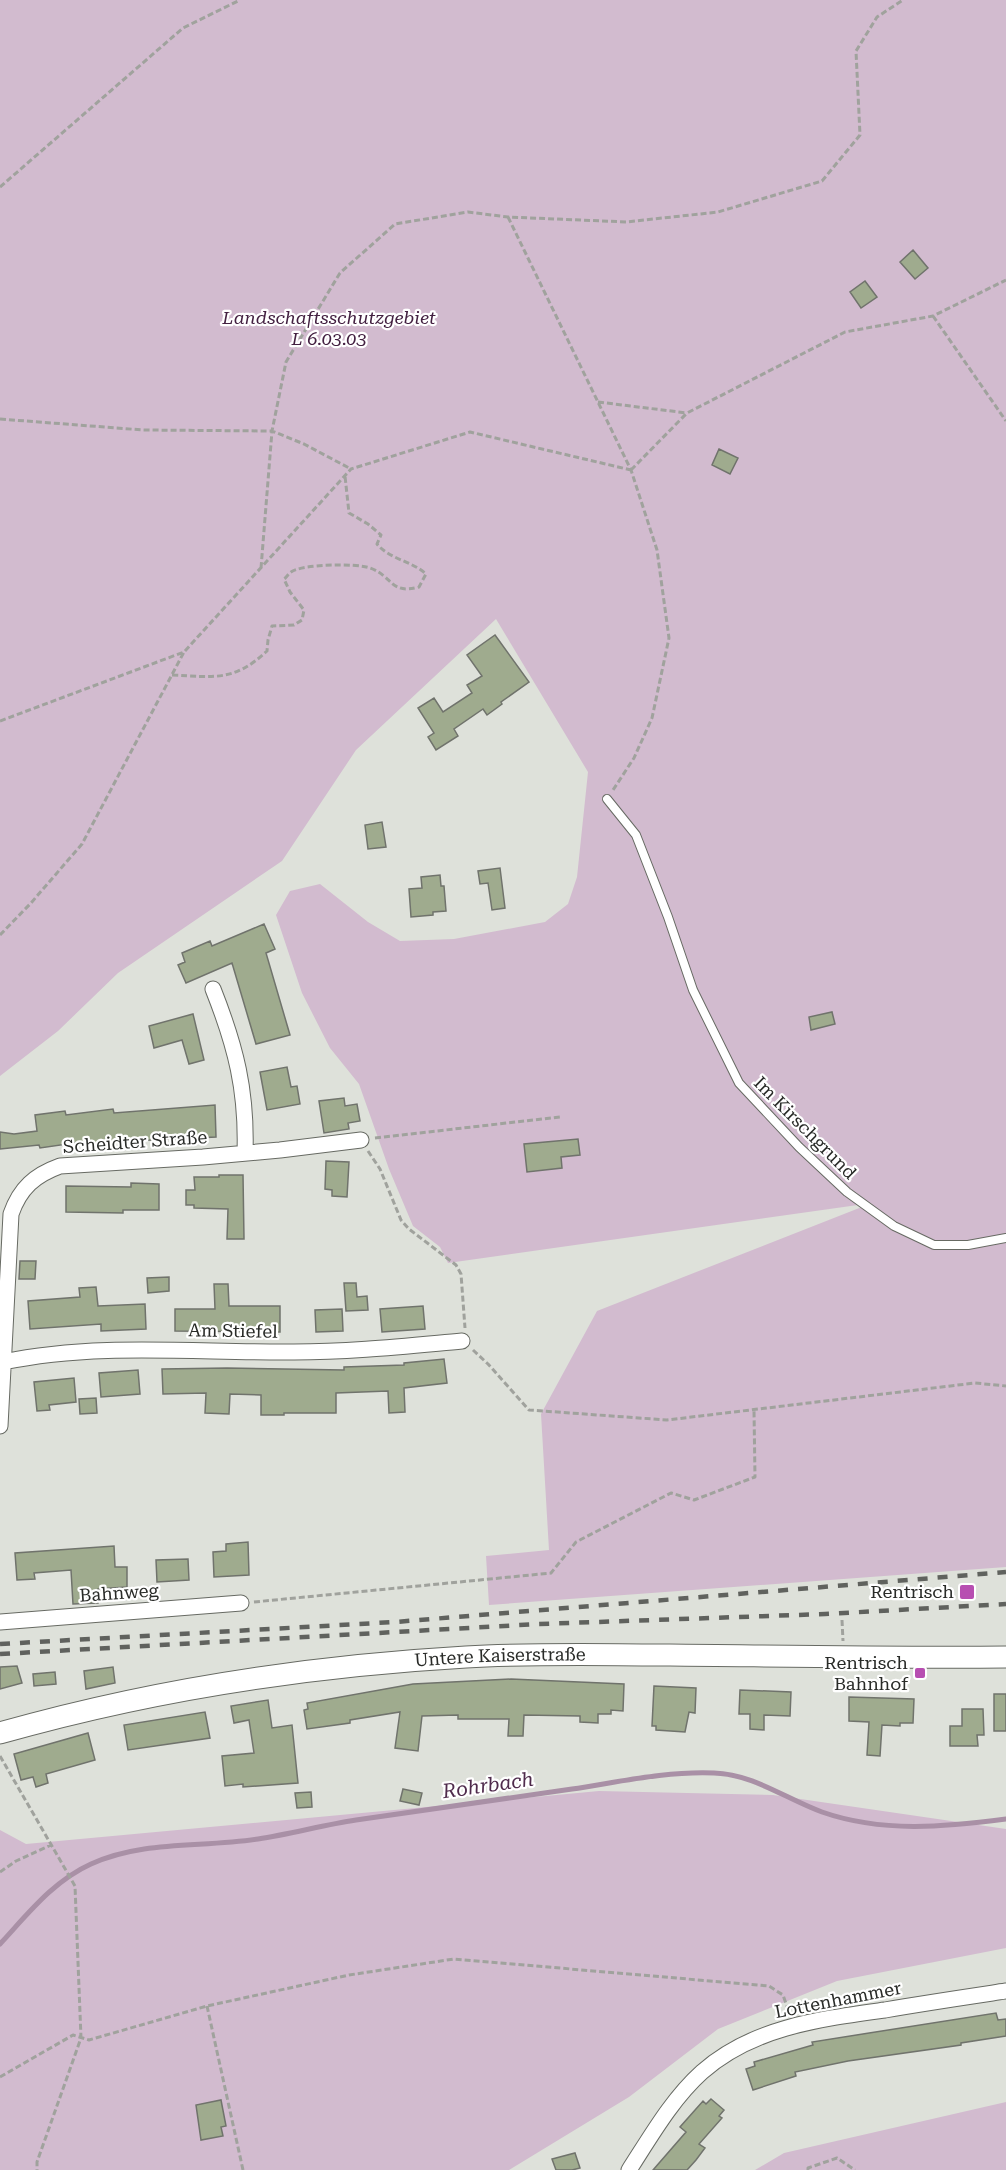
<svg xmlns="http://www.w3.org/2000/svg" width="1006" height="2170" font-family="'Roboto Serif',serif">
  <rect width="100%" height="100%" fill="#dee1da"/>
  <path fill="#d2bbcf" d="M0 0H1006V1567L489 1605 486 1556 549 1550 541 1414 597 1311 872 1203 448 1263 440 1247 413 1226 389 1169 359 1084 330 1048 302 993 276 915 290 891 320 884 368 922 400 941 454 939 545 922 568 904 577 877 588 772 496 619 356 750 282 861 118 973 58 1031 0 1076Z
    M599 1791 773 1795 1006 1829V1948L837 1981 718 2029 629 2097 509 2170H0V1830L26 1844Z
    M1006 2102V2170H755L784 2153Z"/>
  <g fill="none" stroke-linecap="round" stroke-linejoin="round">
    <path stroke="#a990a6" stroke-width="5" d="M0 1944C27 1915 53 1881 91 1864 144 1840 201 1848 258 1839 291 1834 323 1825 356 1820 428 1809 500 1799 572 1789 619 1782 666 1771 714 1773 753 1774 786 1799 822 1812 882 1833 945 1827 1006 1819"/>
  </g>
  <path fill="#9fab8e" stroke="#70736c" stroke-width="1.5" d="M913 250 928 268 915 279 900 262Z
    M865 281 877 297 861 308 850 292Z
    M719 449 738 458 730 474 712 465Z
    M495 635 529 682 501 702 502 704 487 715 483 709 454 729 458 736 436 750 428 737 434 733 418 708 434 698 443 712 472 693 467 685 482 676 467 655Z
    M382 822 386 847 368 849 365 825Z
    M500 868 505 908 492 910 488 883 480 884 478 871Z
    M440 875 441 886H444L446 911 433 912V915L411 917 409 889 422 888 421 877Z
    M264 924 275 949 266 953 290 1035 256 1044 232 963 186 983 178 965 185 962 182 953 210 941 212 946Z
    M832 1012 835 1024 811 1030 809 1017Z
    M193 1014 204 1060 189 1064 182 1040 154 1048 149 1026Z
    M287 1067 291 1087 297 1086 300 1104 267 1110 260 1072Z
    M344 1098 345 1106 357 1104 360 1121 348 1123 349 1129 324 1133 319 1101Z
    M215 1105 216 1137 131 1141V1139L89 1144 88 1141 40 1148 39 1145 0 1149V1132L14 1134 37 1131 35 1115 65 1111 66 1115 113 1109 114 1113Z
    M578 1139 580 1155 561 1157 562 1168 527 1172 524 1144Z
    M326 1161 349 1162 347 1197 332 1196V1190L325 1189Z
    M219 1175H243L244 1239H227L228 1209 194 1208V1205H186V1190H195L194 1177H219Z
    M131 1183 159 1184V1210H123V1213L66 1212V1186L131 1187Z
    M20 1261H36L35 1279H19Z
    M169 1277V1291L148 1293 147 1278Z
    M344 1283H356L357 1297 367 1296 368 1310 346 1311Z
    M214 1284H228L229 1306H280V1332L175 1331V1309H215Z
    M96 1287 98 1306 145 1304 146 1329 101 1331V1324L30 1329 28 1301 80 1297 79 1288Z
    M423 1306 425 1329 382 1332 380 1309Z
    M342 1309 343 1331 316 1332 315 1310Z
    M444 1359 447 1383 404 1388 405 1412 389 1413 388 1391 336 1393V1413H284V1415H261V1395L230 1394 229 1414 205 1413 206 1393 163 1394 162 1369 227 1368 344 1370V1367L404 1365V1363Z
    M138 1370 140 1394 101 1397 99 1373Z
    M74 1378 76 1402 49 1405 50 1410 37 1411 34 1382Z
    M96 1398 97 1413 80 1414 79 1399Z
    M248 1542 249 1575 214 1577 213 1552 226 1551V1544Z
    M114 1546 115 1567H127V1587L98 1589V1603L73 1604 71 1570 34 1573 35 1579 17 1580 15 1553Z
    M188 1559 189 1580 157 1582 156 1560Z
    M17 1666 22 1683 0 1689V1667Z
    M113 1667 115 1683 86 1689 84 1671Z
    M55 1672 56 1684 34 1686 33 1674Z
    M511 1679 624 1684 623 1711 611 1710V1714H598V1723L580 1722V1716L524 1715 523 1736H508L509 1719H458V1715L422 1716 418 1751 395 1748 400 1712 350 1720V1723L307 1729 304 1710 308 1709 307 1703 413 1684Z
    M654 1686 696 1688 695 1713 689 1712 685 1732 656 1730V1726H652Z
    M740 1690 791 1692 790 1716 764 1715V1730L750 1729V1714H739Z
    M994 1694H1006V1731H994Z
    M849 1697 914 1699 913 1723H900V1726L882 1725 880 1756 867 1755 869 1722 849 1721Z
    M268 1700 272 1728 292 1725 298 1783 243 1787V1784L225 1786 222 1756 254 1753 249 1720 234 1723 231 1706Z
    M962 1709H983L984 1735H977L978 1746H950V1726H962Z
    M205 1712 210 1738 128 1750 124 1725Z
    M88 1733 95 1760 46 1774 48 1783 36 1787 33 1777 21 1780 14 1754Z
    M403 1789 422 1793 419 1805 400 1801Z
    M311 1792 312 1807 297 1808 295 1793Z
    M996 2013 998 2020 1006 2019V2036L961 2043V2045L848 2061 795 2072 796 2076 753 2090 746 2069 755 2066 754 2062 813 2045 812 2042Z
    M711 2099 724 2110 719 2116 722 2118 699 2144 705 2148 696 2160 687 2170H653L686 2132 680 2127 703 2101 706 2104Z
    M221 2100 226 2126 221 2127 223 2136 201 2140 196 2105Z
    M575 2153 580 2168 572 2170H556L552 2159Z"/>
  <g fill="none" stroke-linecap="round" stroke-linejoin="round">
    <defs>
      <path id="lane" d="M607 799 636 835 668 917 693 990 739 1083 799 1147 847 1192 894 1226 934 1245H968L1006 1238"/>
      <path id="street" d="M213 989C236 1047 247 1091 245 1153
        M3 1362C99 1342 197 1353 294 1352 350 1352 406 1346 462 1341
        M0 1426 11 1214C20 1188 35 1175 60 1166L203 1157 280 1150 361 1140
        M0 1622 241 1603
        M629 2170C651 2136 672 2099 702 2072 753 2027 820 2019 885 2010 925 2003 966 1997 1006 1991"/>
      <g id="secondary">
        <path id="s1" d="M0 1733C151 1690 309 1666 466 1657 534 1653 602 1655 670 1655 782 1656 894 1658 1006 1657"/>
      </g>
    </defs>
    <use href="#lane" stroke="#676a63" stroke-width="10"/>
    <use href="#street" stroke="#676a63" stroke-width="17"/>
    <use href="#secondary" stroke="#676a63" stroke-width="23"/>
    <path stroke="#a0a29d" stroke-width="3" stroke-dasharray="6 3" stroke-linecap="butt" d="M0 187 183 28 240 0
      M508 217 631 470 657 550 669 638 652 718 634 758 613 790
      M933 316 1006 421
      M598 402 687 413
      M0 419 143 430 272 431 304 444 351 469
      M631 470 687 413 845 332 933 316 1006 280
      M261 568 272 431 286 362 340 273 395 224 468 212 508 217 626 222 718 212 822 181 860 135 856 51 877 17 903 0
      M172 675C214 677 234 682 267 651L268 640 272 626 294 625 302 620 304 610 290 592 284 579C287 577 288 574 291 572 302 564 357 563 370 568 393 576 390 595 419 587L426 574C412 561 389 559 377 544L381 535 368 524 349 513 345 476
      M0 721 184 652 351 469 470 432 631 470
      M0 935 31 903 82 844 184 652
      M375 1138 560 1117
      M368 1151 380 1169 401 1220 409 1229 456 1265 461 1274 465 1328
      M473 1350 488 1364 529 1410 667 1420 975 1383 1006 1386
      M254 1602 551 1573 576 1542 671 1493 694 1500 755 1477 754 1410
      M842 1620 843 1641
      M0 1756 75 1886 81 2038 37 2162V2170
      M0 1872 16 1861 51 1845
      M207 2006 243 2170
      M0 2077 73 2035 89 2040 207 2006 349 1975 454 1959 769 1986 783 1995 789 2012
      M808 2170V2168L837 2158 855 2170"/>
    <use href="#lane" stroke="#fff" stroke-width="8"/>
    <use href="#street" stroke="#fff" stroke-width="15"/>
    <use href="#secondary" stroke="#fff" stroke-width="21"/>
    <path stroke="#60625e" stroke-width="4.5" stroke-dasharray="10 10" stroke-linecap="butt" d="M0 1644 395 1622 1006 1572
      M0 1654 539 1624 825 1614 1006 1604"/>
  </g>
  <g fill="#b74eb1" stroke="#fff" stroke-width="2">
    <rect x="959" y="1584" width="16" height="16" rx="3"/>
    <rect x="914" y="1667" width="12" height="12" rx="3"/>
  </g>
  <g text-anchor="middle" stroke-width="4.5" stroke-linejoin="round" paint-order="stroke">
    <g font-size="18" font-style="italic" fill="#432041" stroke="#fff">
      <text x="329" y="324">Landschaftsschutzgebiet<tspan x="329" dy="21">L 6.03.03</tspan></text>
    </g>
    <g font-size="18" fill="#292b28" stroke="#fff">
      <text transform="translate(805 1128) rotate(45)" y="6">Im Kirschgrund</text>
      <text transform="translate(135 1142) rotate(-4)" y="6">Scheidter Straße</text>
      <text transform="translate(233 1331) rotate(1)" y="6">Am Stiefel</text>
      <text transform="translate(119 1593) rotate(-4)" y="6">Bahnweg</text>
      <text dy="6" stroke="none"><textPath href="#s1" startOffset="507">Untere Kaiserstraße</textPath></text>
      <text transform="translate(838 2000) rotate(-11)" y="6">Lottenhammer</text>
    </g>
    <g font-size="18" fill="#292b28" stroke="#fff" text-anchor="end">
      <text x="954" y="1598">Rentrisch</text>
      <text x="908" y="1669">Rentrisch<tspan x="908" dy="21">Bahnhof</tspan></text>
    </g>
    <g font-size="20" font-style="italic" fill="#4f2b4c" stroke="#fff">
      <text transform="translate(488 1785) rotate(-8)" y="7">Rohrbach</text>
    </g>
  </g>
</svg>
